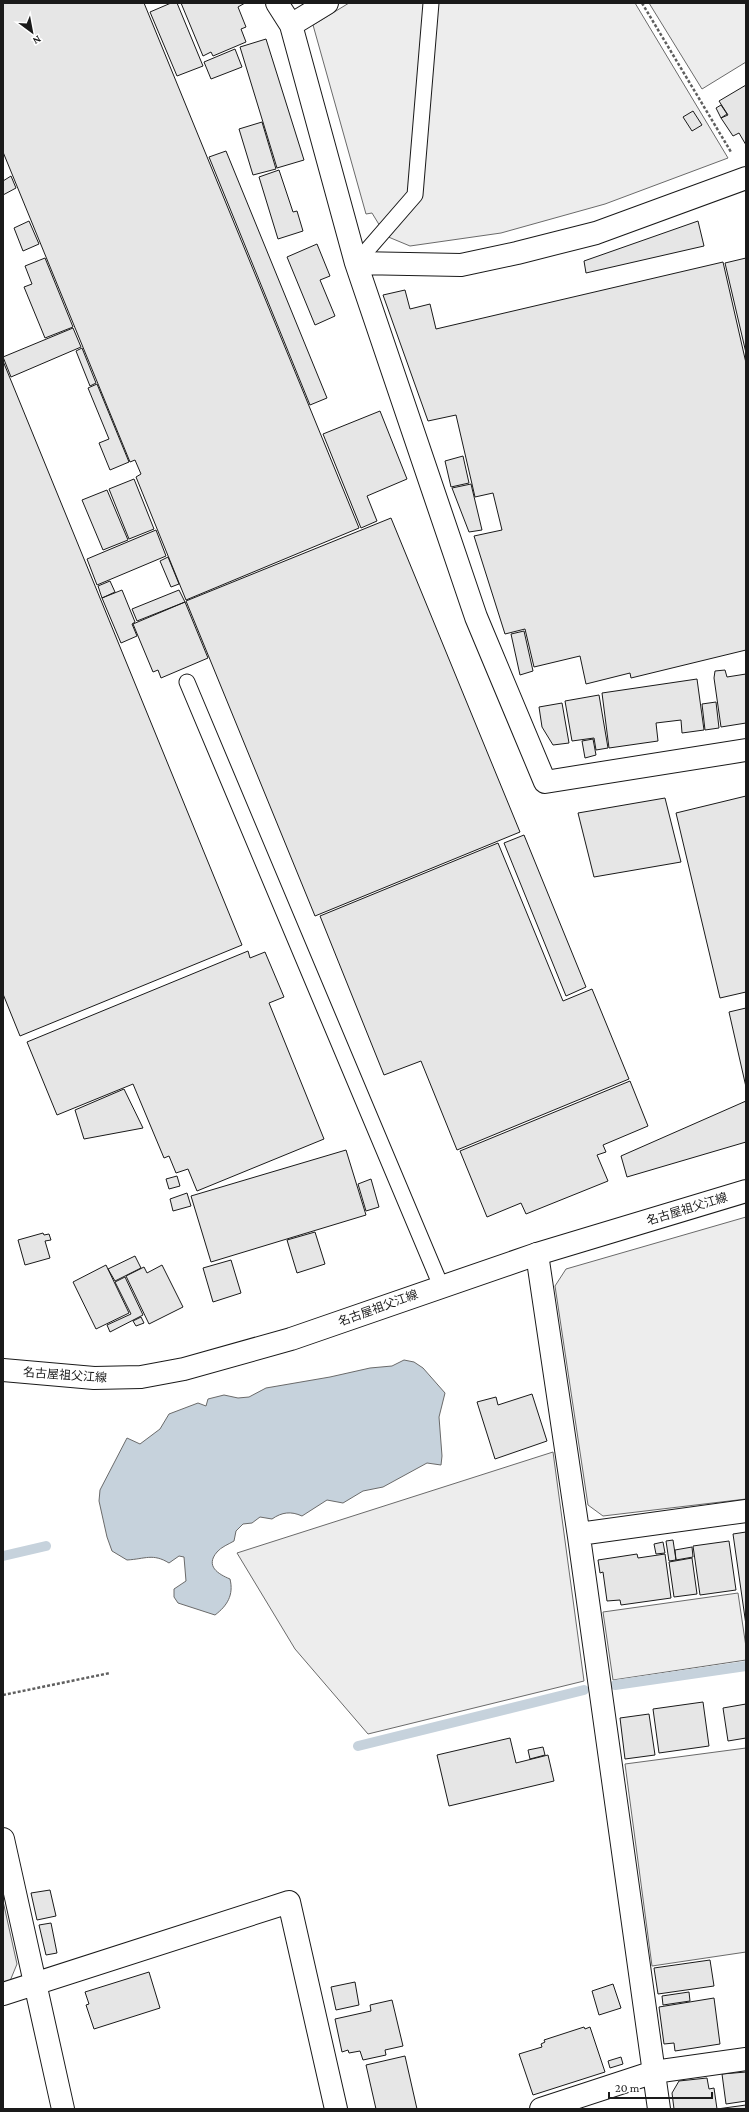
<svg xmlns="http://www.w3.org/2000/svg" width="749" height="2112" font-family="'Crimson Pro','Noto Sans JP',serif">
  <rect width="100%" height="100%" fill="#fff"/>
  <path fill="#ededed" stroke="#6a6a6a" d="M349 3H635L728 158 605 204 501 233 410 246 386 236 372 213 366 214 313 25Z
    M649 3H746V62L702 89Z
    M746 1217V1499L603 1516 588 1505 555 1286 566 1269Z
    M553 1452 584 1681 368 1734 295 1649 237 1553Z
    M738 1593 746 1647V1660L613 1680 603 1612Z
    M746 1748V1952L652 1966 625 1764Z
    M3 1901 17 1964 10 1981 3 1983Z"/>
  <path fill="#c6d2dc" stroke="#6a6a6a" d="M404 1360 414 1362 423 1368 445 1393 439 1417 442 1456 441 1465 427 1463 383 1487 363 1491 343 1503 327 1500 302 1516C291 1511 282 1512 272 1519L260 1517 252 1523 243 1524 236 1531 234 1541C229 1544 221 1547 217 1552 205 1566 218 1574 230 1579 234 1595 227 1606 215 1615L178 1603 174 1597V1589L186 1581 184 1557 179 1556 169 1563C153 1553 145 1559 127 1560L112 1551 107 1537 99 1501 100 1490 127 1438 140 1444 160 1429 169 1414 198 1403 206 1406 208 1399 224 1395 238 1398 249 1397 266 1388 330 1377 370 1368 392 1366Z"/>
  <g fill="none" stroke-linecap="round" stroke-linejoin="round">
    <path stroke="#c6d2dc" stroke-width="10" d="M3 1556 46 1546
      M615 1685 746 1666
      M358 1746 584 1690"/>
  </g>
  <path fill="#e6e6e6" stroke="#1a1a1a" d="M3 3H144L359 528 186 600 136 477 141 474 135 460 130 462 3 152Z
    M171 3H177L203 66 177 76 150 12Z
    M181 3H245L238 7 246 27 241 29 246 42 213 56 211 52 203 56Z
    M266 39 304 160 277 168 240 47Z
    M235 49 242 67 211 79 204 62Z
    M746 85V145L739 133 733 136 721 118 728 115 719 101Z
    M721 105 727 114 721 118 716 108Z
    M693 111 702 125 692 131 683 117Z
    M262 122 276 169 253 175 239 129Z
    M226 151 327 398 310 405 209 157Z
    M279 170 293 212 297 211 303 231 278 239 259 177Z
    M11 176 16 188 3 195V181Z
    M29 221 39 244 23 251 14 228Z
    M698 221 704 246 586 273 584 261Z
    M317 244 330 276 320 280 335 316 315 325 287 257Z
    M45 258 73 327 45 338 24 287 32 284 25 266Z
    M746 258V353L725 263Z
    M723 262 746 363V650L631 678 630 673 586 684 580 656 534 667 525 629 505 634 474 536 502 530 493 493 475 497 456 415 428 421 383 295 405 290 410 309 430 304 436 329Z
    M73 328 81 347 11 377 3 357Z
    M82 348 96 383 90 386 76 351Z
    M3 361 242 945 20 1036 3 994Z
    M97 384 129 462 110 470 99 443 109 439 88 388Z
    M380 411 407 479 367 496 377 521 361 528 323 434Z
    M463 456 469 483 451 487 445 461Z
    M134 479 154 529 129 539 109 489Z
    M471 484 482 530 469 532 452 488Z
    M107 490 128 540 103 550 82 500Z
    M391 518 520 832 315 916 186 601Z
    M156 530 166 556 97 585 87 559Z
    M168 557 179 584 171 587 160 561Z
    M110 581 115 592 102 598 98 586Z
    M122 590 135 622 132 624 137 636 121 643 102 598Z
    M179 590 185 602 137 621 132 609Z
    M185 602 208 658 161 678 158 670 153 672 133 624Z
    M524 631 533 671 520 675 511 634Z
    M725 670 727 677 746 674V723L721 727 714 678 715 671Z
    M697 679 704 730 682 733 681 720 656 723 658 741 609 748 602 693Z
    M599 695 608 748 596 750 594 738 572 741 565 701Z
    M716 702 719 728 705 730 702 704Z
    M562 703 569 743 553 745 542 727 539 707Z
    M593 739 596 755 585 758 582 741Z
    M746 796V992L720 998 676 813Z
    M665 798 681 862 594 877 578 813Z
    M524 835 586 987 566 996 504 843Z
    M498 843 563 1001 592 989 629 1079 457 1150 421 1061 384 1075 320 916Z
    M248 951 250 958 265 952 284 997 269 1003 324 1139 197 1191 188 1169 176 1173 169 1156 164 1158 133 1084 57 1115 27 1042Z
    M746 1008V1087L729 1012Z
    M630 1081 648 1126 603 1145 606 1152 597 1155 608 1181 526 1214 521 1203 487 1217 460 1151Z
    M124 1089 143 1128 84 1139 75 1110Z
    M746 1101V1142L627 1177 621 1156Z
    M346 1150 366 1215 211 1262 191 1196Z
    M177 1176 180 1186 169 1189 166 1179Z
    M371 1179 379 1207 366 1211 358 1184Z
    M187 1193 191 1206 173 1211 170 1199Z
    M315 1232 325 1264 297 1273 287 1240Z
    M43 1233 44 1235 49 1234 51 1240 45 1241 50 1258 25 1265 18 1240Z
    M135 1256 141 1268 115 1281 108 1269Z
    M231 1260 241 1293 213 1302 203 1268Z
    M106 1265 129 1313 96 1329 73 1282Z
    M162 1265 183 1307 149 1324 126 1276 144 1267 147 1273Z
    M125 1277 143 1315 110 1332 107 1325 131 1314 115 1282Z
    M141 1317 144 1323 136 1326 133 1321Z
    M532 1394 547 1441 495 1459 477 1402 496 1397 498 1405Z
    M746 1532V1625L733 1534Z
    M673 1540 676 1560 669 1561 666 1541Z
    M729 1541 736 1590 700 1595 693 1546Z
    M663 1542 665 1553 656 1554 654 1544Z
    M692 1547 693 1557 676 1560 675 1550Z
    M637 1554 638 1558 665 1554 671 1598 621 1605 620 1600 607 1601 603 1572 600 1573 598 1560Z
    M692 1558 697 1594 674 1597 669 1562Z
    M703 1702 709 1746 659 1753 653 1709Z
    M746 1704V1738L728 1741 723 1708Z
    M649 1714 655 1755 625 1759 620 1718Z
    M510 1738 516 1763 548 1755 554 1781 449 1806 437 1755Z
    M543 1747 545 1755 530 1759 528 1750Z
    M50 1890 56 1916 37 1920 31 1893Z
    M51 1923 57 1953 46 1955 39 1925Z
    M710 1960 714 1986 658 1994 654 1968Z
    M149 1972 160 2008 94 2029 86 2005 89 2004 85 1992Z
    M355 1982 359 2005 336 2010 331 1987Z
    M613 1984 621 2008 599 2015 592 1991Z
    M689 1992 690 2001 663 2005 662 1996Z
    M714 1998 720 2044 675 2051 674 2043 664 2044 659 2007Z
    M392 2000 403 2046 385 2050 386 2055 363 2060 360 2051 349 2053 348 2050 342 2052 335 2019 371 2011 370 2005Z
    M584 2027 585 2029 590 2027 605 2072 533 2095 519 2054 542 2047 541 2044 545 2042 544 2040Z
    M405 2056 417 2109H376L366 2065Z
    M621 2057 623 2064 610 2068 608 2061Z
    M746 2072V2101L726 2104 722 2074Z
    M707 2078 709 2089 714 2088 717 2109 746 2105V2109H674L672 2093 679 2081Z"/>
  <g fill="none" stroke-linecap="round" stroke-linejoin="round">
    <defs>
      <path id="service" d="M356 263 415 195 431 3
        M187 682 441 1286"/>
      <path id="minor" d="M277 3 291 25 356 263 461 265 517 253 596 233 746 178
        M291 25 327 3
        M356 263 476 617 545 782 746 750
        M537 1254 579 1537 659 2109
        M579 1534 746 1511
        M3 1839 63 2109
        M3 1994 289 1902 336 2109
        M541 2109 654 2072 746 2059"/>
      <path id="primary" d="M3 1370 94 1378 141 1377 184 1369 291 1339 537 1254 746 1191"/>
    </defs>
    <use href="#service" stroke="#1a1a1a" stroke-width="17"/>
    <use href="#minor" stroke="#1a1a1a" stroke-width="24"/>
    <use href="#primary" stroke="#1a1a1a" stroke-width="24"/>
    <path stroke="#5f5f5f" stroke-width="2.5" stroke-dasharray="3 2" stroke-linecap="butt" d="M642 3 731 152
      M3 1695 110 1673"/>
    <use href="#service" stroke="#fff" stroke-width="15"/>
    <use href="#minor" stroke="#fff" stroke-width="22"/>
    <use href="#primary" stroke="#fff" stroke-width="22"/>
  </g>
  <g text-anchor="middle" stroke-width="3" stroke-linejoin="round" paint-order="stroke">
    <g font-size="12" fill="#1a1a1a" stroke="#fff">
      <text transform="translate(687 1209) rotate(-17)" y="4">名古屋祖父江線</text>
      <text transform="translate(378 1308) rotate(-20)" y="4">名古屋祖父江線</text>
      <text transform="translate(65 1375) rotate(4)" y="4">名古屋祖父江線</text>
    </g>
  </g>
  <rect width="749" height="2112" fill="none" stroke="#1a1a1a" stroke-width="8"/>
  <g transform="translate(32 32) rotate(148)" stroke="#ffffff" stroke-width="3" paint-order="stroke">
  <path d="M0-3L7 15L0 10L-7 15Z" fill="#1a1a1a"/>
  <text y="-6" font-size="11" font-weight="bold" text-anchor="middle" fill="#1a1a1a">N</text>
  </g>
  <path d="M609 2092v6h103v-6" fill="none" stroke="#1a1a1a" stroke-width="2"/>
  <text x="615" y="2092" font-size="12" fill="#1a1a1a" stroke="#ffffff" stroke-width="3" paint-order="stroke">20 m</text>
</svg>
